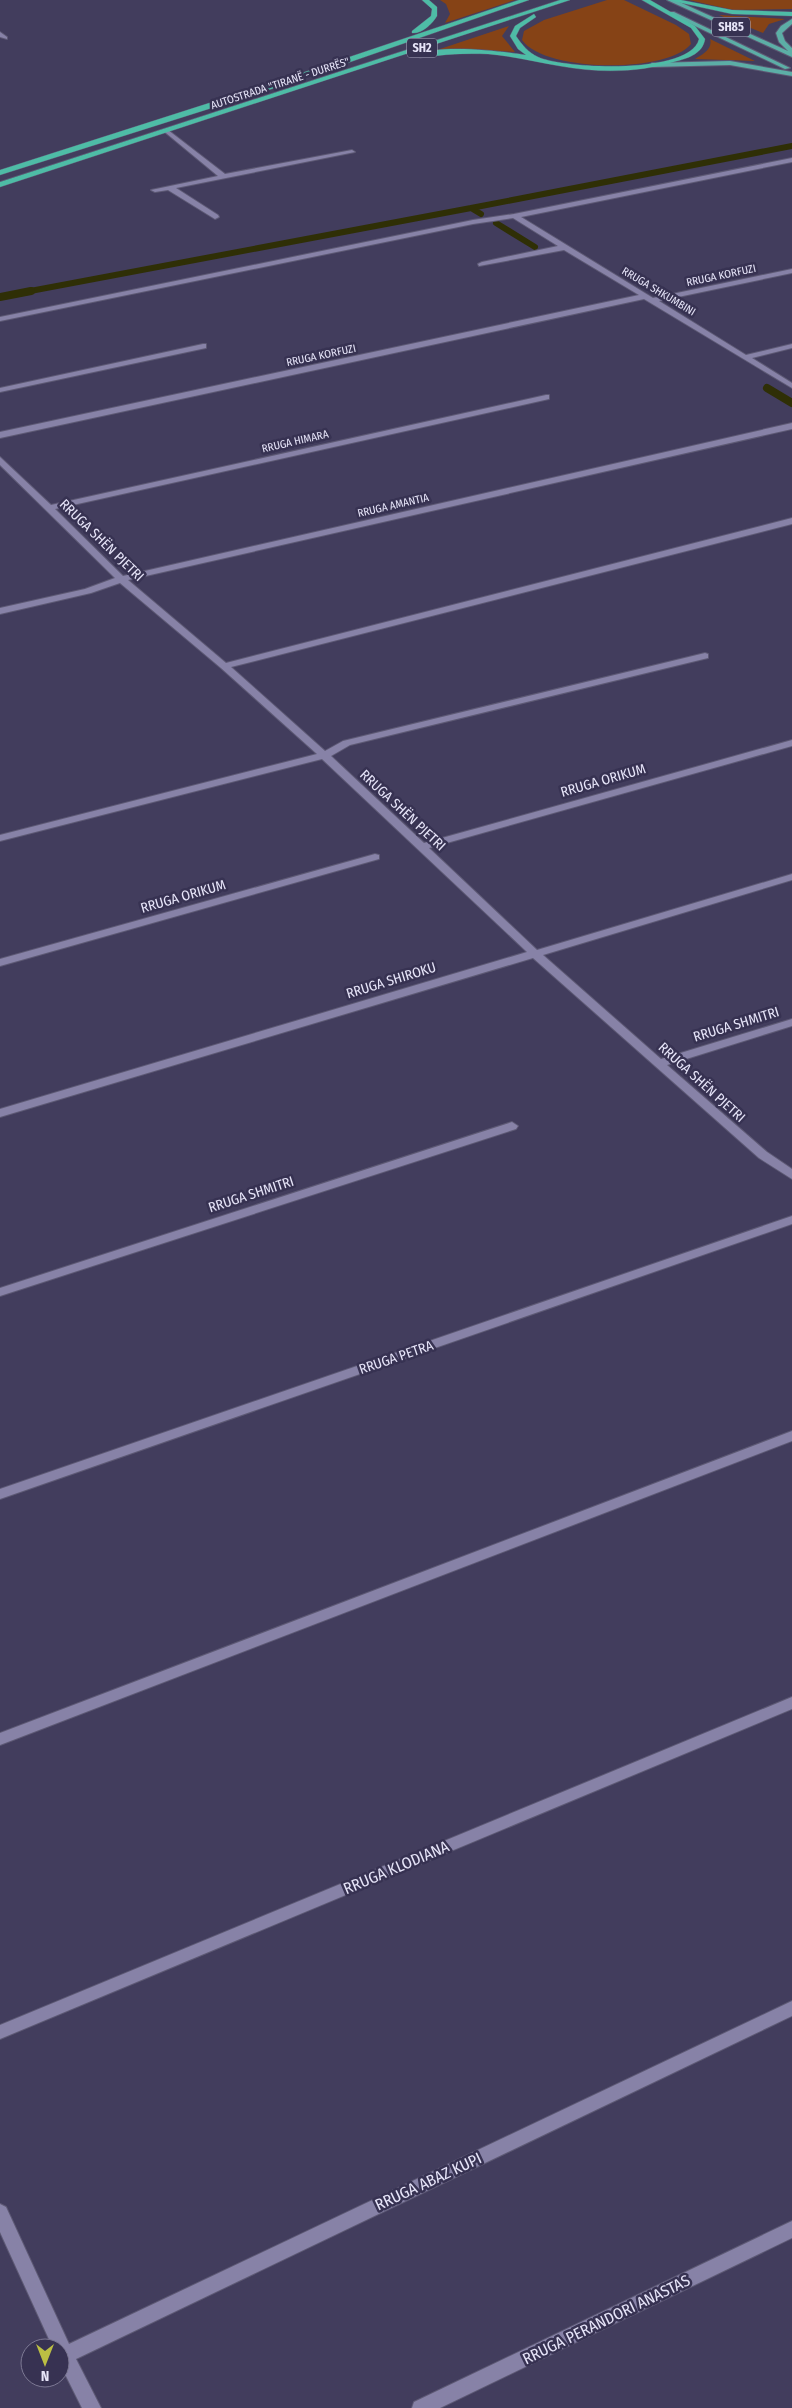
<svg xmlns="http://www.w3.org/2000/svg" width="792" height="2408" font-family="'Fira Sans Condensed',sans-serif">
  <rect width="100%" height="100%" fill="#423d5d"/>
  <path fill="#864316" d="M440 0H515L445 23 450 14 446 4Z
    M607 0H624L676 25 689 34 691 44C667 74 544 72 522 40L524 31 544 20Z
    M689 0H792V9L733 10Z
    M719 15 785 19 769 24 763 33Z
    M509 26 502 36 515 52 471 49 431 52Z
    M710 39 755 61 695 59C703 54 713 49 710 39Z"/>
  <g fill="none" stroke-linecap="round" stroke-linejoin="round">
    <path stroke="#2f2f06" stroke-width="6" d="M471 208 792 146
      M496 223 535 247
      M25 292 471 208 481 214"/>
    <path stroke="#2f2f06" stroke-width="8" d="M0 297 31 291
      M767 388 792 403"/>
    <defs>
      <path id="minor" d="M0 32 7 37V39L0 37Z
        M168 130 225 174 352 150 355 152 176 188 218 215 219 217 215 219 168 190 155 192 151 190 218 176 166 133 165 132Z
        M792 158V162L521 217 653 298 792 269V273L659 301 746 355 792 344V348L752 358 792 383V388L644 299 0 438V432L639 295 564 250 479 266 478 264 482 262 558 246 513 218 473 224 0 321V317L473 220 514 214Z
        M203 344H206V348L0 392V388Z
        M546 395H549V399L55 509 123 576 792 423V429L128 580 226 663 792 518V524L231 667 325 751 343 741 705 653 708 654V658L350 745 331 756 424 843 792 740V746L429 848 537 950 792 874V880L543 955 661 1059 792 1019V1026L667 1065 767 1152 792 1169V1179L759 1158 533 958 0 1117V1109L527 952 322 759 0 841V835L317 754 221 668 120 583 91 593 0 614V608L85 589 115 578 0 465V457L51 505Z
        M375 854 379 855V859L0 966V959Z
        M512 1122 518 1126 516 1129 0 1296V1288Z
        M792 1216V1224L0 1499V1489Z
        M792 1431V1441L0 1745V1733Z
        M792 1697V1709L0 2039V2025Z
        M792 2001V2016L76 2359 101 2408H82L60 2364V2348H53L0 2232V2204L6 2207 69 2344Z
        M792 2221V2238L440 2408H412L414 2402Z"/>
      <path id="primary" d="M667 0H675L788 51 779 42 776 33 781 26 792 19V24L782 33 785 41 792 48V57Z
        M670 12H674L790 68 785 69 670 14Z
        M730 61 792 72V76L730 65 652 67 649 65 652 63Z"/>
      <path id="trunk" d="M422 0H429L437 7V16C432 24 422 34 412 33V31L431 16 432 9Z
        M519 0H529L281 86 0 175V170L275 82Z
        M560 0H570L0 187V182Z
        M642 0H650L695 26 705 39C703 53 689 58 677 61 639 73 599 73 560 66 536 62 513 56 488 54 466 53 443 54 420 58L416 56C436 43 502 51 526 55L518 49 510 36 515 26 534 14 536 17 520 28 516 36C522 45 529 53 538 57 564 69 691 75 699 39L691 28Z
        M668 0H681L732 10 792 12V16L732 14Z"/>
    </defs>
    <use href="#minor" stroke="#5d5974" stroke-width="2"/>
    <use href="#primary" stroke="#5d5974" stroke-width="2"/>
    <use href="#trunk" stroke="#5d5974" stroke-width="1"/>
    <use href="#minor" fill="#8782a7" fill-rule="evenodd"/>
    <use href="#primary" fill="#5caea6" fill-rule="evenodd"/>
    <use href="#trunk" fill="#4ebca6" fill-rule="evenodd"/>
  </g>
  <g text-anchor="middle" stroke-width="5" stroke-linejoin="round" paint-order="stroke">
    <g font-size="11" fill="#e6e4f8" stroke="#373252">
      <text transform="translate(280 83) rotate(-18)" y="4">AUTOSTRADA "TIRANË - DURRËS"</text>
      <text transform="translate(721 275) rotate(-12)" y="4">RRUGA KORFUZI</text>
      <text transform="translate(659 291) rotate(31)" y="4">RRUGA SHKUMBINI</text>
      <text transform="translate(321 355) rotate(-12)" y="4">RRUGA KORFUZI</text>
      <text transform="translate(295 441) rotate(-13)" y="4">RRUGA HIMARA</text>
      <text transform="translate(393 505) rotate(-13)" y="4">RRUGA AMANTIA</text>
    </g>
    <g fill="#373252" stroke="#b2afc6" stroke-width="1">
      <rect x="712" y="17.5" width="38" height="19" rx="4"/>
      <rect x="407" y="38.5" width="30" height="19" rx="4"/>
    </g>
    <g font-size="12" font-weight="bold" fill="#e6e4f8">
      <text x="731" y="31">SH85</text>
      <text x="422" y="52">SH2</text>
    </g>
    <g font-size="14" fill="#e6e4f8" stroke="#373252">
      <text transform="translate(102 540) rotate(44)" y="5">RRUGA SHËN PJETRI</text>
      <text transform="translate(603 780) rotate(-16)" y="5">RRUGA ORIKUM</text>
      <text transform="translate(403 810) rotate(43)" y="5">RRUGA SHËN PJETRI</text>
      <text transform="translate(183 896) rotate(-16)" y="5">RRUGA ORIKUM</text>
      <text transform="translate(391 980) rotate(-17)" y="5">RRUGA SHIROKU</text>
      <text transform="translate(736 1024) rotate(-17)" y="5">RRUGA SHMITRI</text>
      <text transform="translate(702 1082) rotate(42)" y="5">RRUGA SHËN PJETRI</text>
      <text transform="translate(251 1194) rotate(-18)" y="5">RRUGA SHMITRI</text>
      <text transform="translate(396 1357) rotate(-19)" y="5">RRUGA PETRA</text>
    </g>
    <g font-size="16" fill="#e6e4f8" stroke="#373252">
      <text transform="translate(396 1867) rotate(-23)" y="6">RRUGA KLODIANA</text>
      <text transform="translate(428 2181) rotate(-25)" y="6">RRUGA ABAZ KUPI</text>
      <text transform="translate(606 2319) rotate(-26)" y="6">RRUGA PERANDORI ANASTAS</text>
    </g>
  </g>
  <g transform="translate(45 2363) rotate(180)"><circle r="24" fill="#373252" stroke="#7d7994"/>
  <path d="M0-4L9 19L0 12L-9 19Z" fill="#bcbf43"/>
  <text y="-8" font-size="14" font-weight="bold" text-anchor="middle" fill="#e6e4f8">N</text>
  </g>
</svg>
